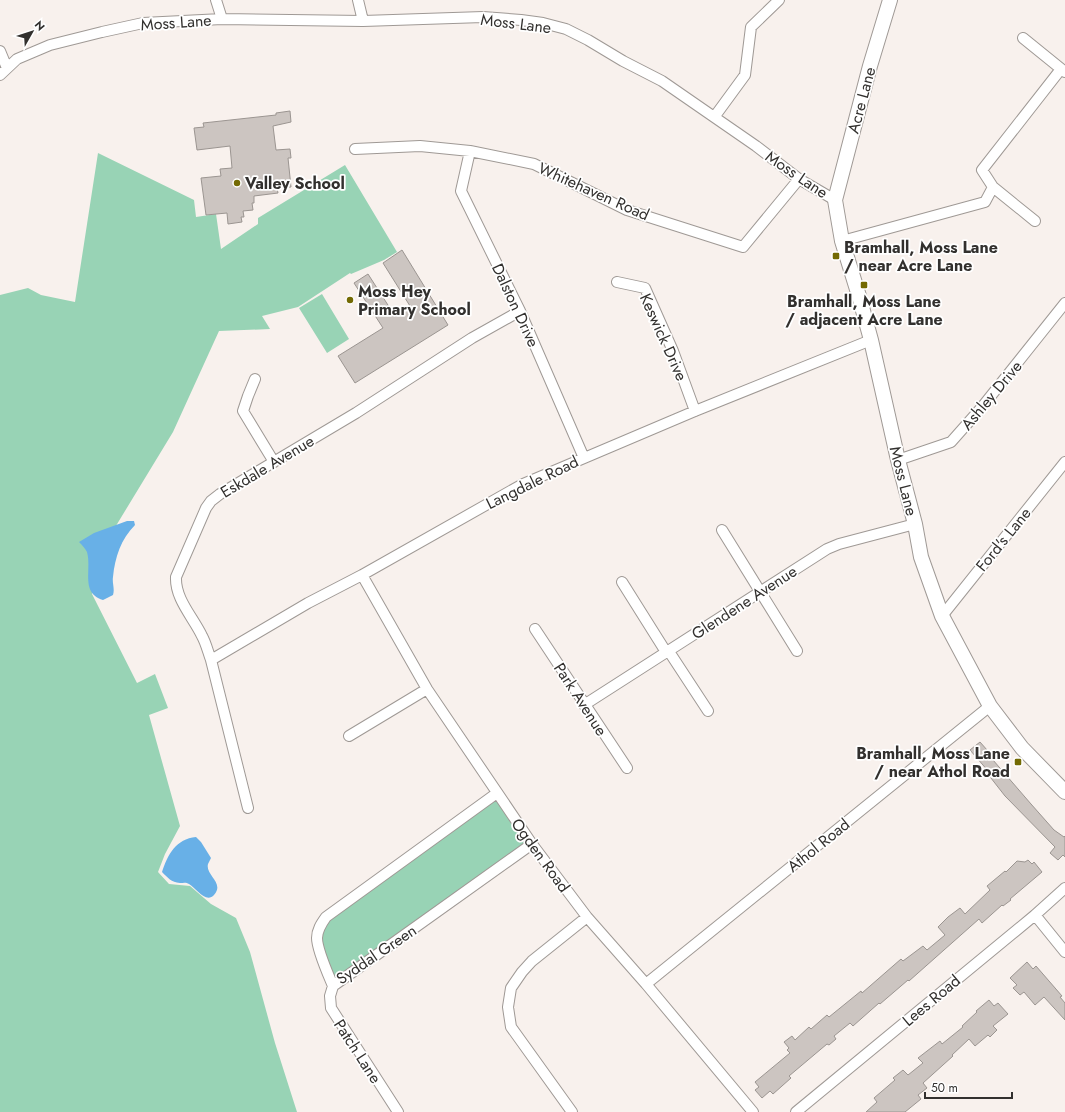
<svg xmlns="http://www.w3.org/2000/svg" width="1065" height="1112" font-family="Jost,sans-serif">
  <rect width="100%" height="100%" fill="#f8f1ed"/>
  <path fill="#98d3b5" d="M98 153 194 200 196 217 216 214 221 249 258 224V218L345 165 397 252 384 260 351 274 350 273 298 307 262 316 270 329 219 331 173 432 94 562 92 594 137 683 155 674 168 708 149 715 180 826 165 854 158 872 169 884 190 886 211 904 236 918 250 952 275 1043 297 1112H0V295L28 288 41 295 75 302Z
    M322 294 349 339 327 353 299 308Z
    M497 793 532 844 333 986 323 965 319 927Z"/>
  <path fill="#68b0e7" d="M127 521H134L135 525C121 539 115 557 113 577 112 583 115 589 113 595L103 600C80 593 92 569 87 552 85 548 82 545 79 542L94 533Z
    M196 837 201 842 211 858C210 860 209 862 208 864 205 875 225 883 214 895 206 904 196 888 189 884 186 882 183 883 180 883 171 882 168 878 162 872 168 854 176 839 196 837Z"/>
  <path fill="#ccc5c1" stroke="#9b9591" d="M290 111 291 122 273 126 276 150 290 149 291 158H288L291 187 277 188 278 193 254 196V203H252L253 210 243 211 244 217H241L242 222 228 224 227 213 206 215 201 178 221 176 220 169 232 168 230 146 197 150 194 128 204 127 203 123 276 115V113Z
    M402 250 448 325 355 383 338 356 383 328 354 283 368 274 395 316 410 306 383 263Z
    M980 742 995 759 993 760 1031 804 1054 830 1064 837 1065 836V857L1063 855 1058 860 1050 853 1055 847 1005 796 987 773 989 772 970 750Z
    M1028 860 1032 864 1034 862 1042 872 1010 899 1011 900 1003 906 1002 905 982 923 979 919 909 981 908 980 880 1004 879 1003 853 1026 850 1023 834 1036 836 1039 829 1045 827 1044 789 1076 791 1078 773 1094 770 1091 762 1098 755 1090 759 1087 755 1082 790 1053 787 1050 789 1048 784 1042 792 1036 795 1040 809 1027 811 1029 827 1015 829 1017 861 991 862 993 901 959 903 961 923 946 927 950 945 935 938 927 948 917 960 908 965 914 990 890 987 886 1005 871 1006 872 1017 861 1025 862Z
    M1027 962 1033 969 1036 966 1062 996 1060 997 1065 1003V1020L1044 997 1035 1005 1024 992 1020 995 1013 988 1017 985 1010 978Z
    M989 1000 994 1006 998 1003 1008 1014 993 1026 997 1030 990 1037 988 1035 975 1046 969 1039 952 1055 953 1056 923 1083 927 1088 918 1095 921 1099 905 1112H866L877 1102 874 1098 895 1080 893 1078 903 1070 908 1075 923 1063 918 1058 940 1041 942 1044 963 1027 962 1026 977 1012 976 1011Z"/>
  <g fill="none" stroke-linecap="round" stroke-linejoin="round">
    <defs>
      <path id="street" d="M216 0 222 19
        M358 0 363 21
        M1023 38 1065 72
        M0 51 7 68
        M0 75 17 59 50 45 102 32 143 23 222 19 363 21 483 17 521 20 543 23 566 29 588 40 623 61 662 81 756 146 799 179 835 200
        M715 116 745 75 751 27 779 0
        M355 149 420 146 470 151 534 164 627 210 743 247 799 179
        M470 151 461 191 520 311 584 458
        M993 187 1035 221
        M842 241 985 202 993 187 982 170 1061 69
        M617 282 645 288 673 351 695 411
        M255 379 248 396 243 411 274 462
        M898 460 951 442 982 407 1065 303
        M722 530 797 651
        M362 575 427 689 532 844 587 917 646 984 753 1112
        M622 582 666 652
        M942 616 1065 462
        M535 629 627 768
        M668 650 708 711
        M211 660 308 603 362 575 523 484 695 411 871 340
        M584 705 827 549 839 544 915 524
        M349 736 427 689
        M497 793 326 917C321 924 317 930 317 938 317 950 328 974 333 986L532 844
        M248 808 211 660C208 652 206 643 202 636 193 617 175 599 176 577L206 508 211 501 220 494 356 413 472 338 520 311
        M1035 915 1065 952
        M646 984 990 706
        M333 986 330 996 331 1008 398 1112
        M572 1112 511 1027 508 1007 511 988 522 972 532 961 587 917
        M796 1112 1035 915 1065 888"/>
      <path id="secondary" d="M890 0 870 66 835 200 842 241 859 296 871 340 898 460 915 524 921 557 942 616 990 706 1022 748 1065 792"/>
    </defs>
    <use href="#street" stroke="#9f9995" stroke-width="12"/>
    <use href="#secondary" stroke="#9f9995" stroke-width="16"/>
    <use href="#street" stroke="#fff" stroke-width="10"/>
    <use href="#secondary" stroke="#fff" stroke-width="14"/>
  </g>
  <g fill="#736a03" stroke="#fff" stroke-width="1.5">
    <circle cx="237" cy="183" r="4"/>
    <rect x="832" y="252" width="8" height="8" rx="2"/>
    <rect x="860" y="281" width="8" height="8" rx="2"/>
    <circle cx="350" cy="300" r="4"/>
    <rect x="1014" y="758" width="8" height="8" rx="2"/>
  </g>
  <g text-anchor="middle" stroke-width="3.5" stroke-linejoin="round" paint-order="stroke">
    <g font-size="16" fill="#32302e" stroke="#fff">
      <text transform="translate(176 22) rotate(-4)" y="6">Moss Lane</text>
      <text transform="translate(516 23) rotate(7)" y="6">Moss Lane</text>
      <text transform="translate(861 100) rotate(-75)" y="6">Acre Lane</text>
      <text transform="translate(797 174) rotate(34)" y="6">Moss Lane</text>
      <text transform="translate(594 191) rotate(24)" y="6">Whitehaven Road</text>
      <text transform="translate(516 305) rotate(65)" y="6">Dalston Drive</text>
      <text transform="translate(664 337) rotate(66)" y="6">Keswick Drive</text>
      <text transform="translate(991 395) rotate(-50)" y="6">Ashley Drive</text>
      <text transform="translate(267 466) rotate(-31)" y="6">Eskdale Avenue</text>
      <text transform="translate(904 481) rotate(76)" y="6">Moss Lane</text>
      <text transform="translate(532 482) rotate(-26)" y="6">Langdale Road</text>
      <text transform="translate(1003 539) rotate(-51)" y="6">Ford's Lane</text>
      <text transform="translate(744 602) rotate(-33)" y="6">Glendene Avenue</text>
      <text transform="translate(581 699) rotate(57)" y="6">Park Avenue</text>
      <text transform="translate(818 845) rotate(-39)" y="6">Athol Road</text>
      <text transform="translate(541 855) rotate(54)" y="6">Ogden Road</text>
      <text transform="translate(376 954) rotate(-34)" y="6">Syddal Green</text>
      <text transform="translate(931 1000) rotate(-40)" y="6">Lees Road</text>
      <text transform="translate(358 1051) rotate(57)" y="6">Patch Lane</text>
    </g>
    <g font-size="16" font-weight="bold" fill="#32302e" stroke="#fff" text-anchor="start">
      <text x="245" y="189">Valley School</text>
      <text x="844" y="253">Bramhall, Moss Lane<tspan x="844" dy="18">/ near Acre Lane</tspan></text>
      <text x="358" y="297">Moss Hey<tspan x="358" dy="18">Primary School</tspan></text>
      <text x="864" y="307" text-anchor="middle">Bramhall, Moss Lane<tspan x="864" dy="18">/ adjacent Acre Lane</tspan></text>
      <text x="1010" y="759" text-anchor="end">Bramhall, Moss Lane<tspan x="1010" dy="18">/ near Athol Road</tspan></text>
    </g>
  </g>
  <g transform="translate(32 32) rotate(51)" stroke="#ffffff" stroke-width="3" paint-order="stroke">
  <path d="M0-3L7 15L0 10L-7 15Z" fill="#32302e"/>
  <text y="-6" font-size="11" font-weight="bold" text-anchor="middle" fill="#32302e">N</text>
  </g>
  <path d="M925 1092v6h87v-6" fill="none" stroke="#32302e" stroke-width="2"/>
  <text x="931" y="1092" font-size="12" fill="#32302e" stroke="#ffffff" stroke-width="3" paint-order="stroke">50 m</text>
</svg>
